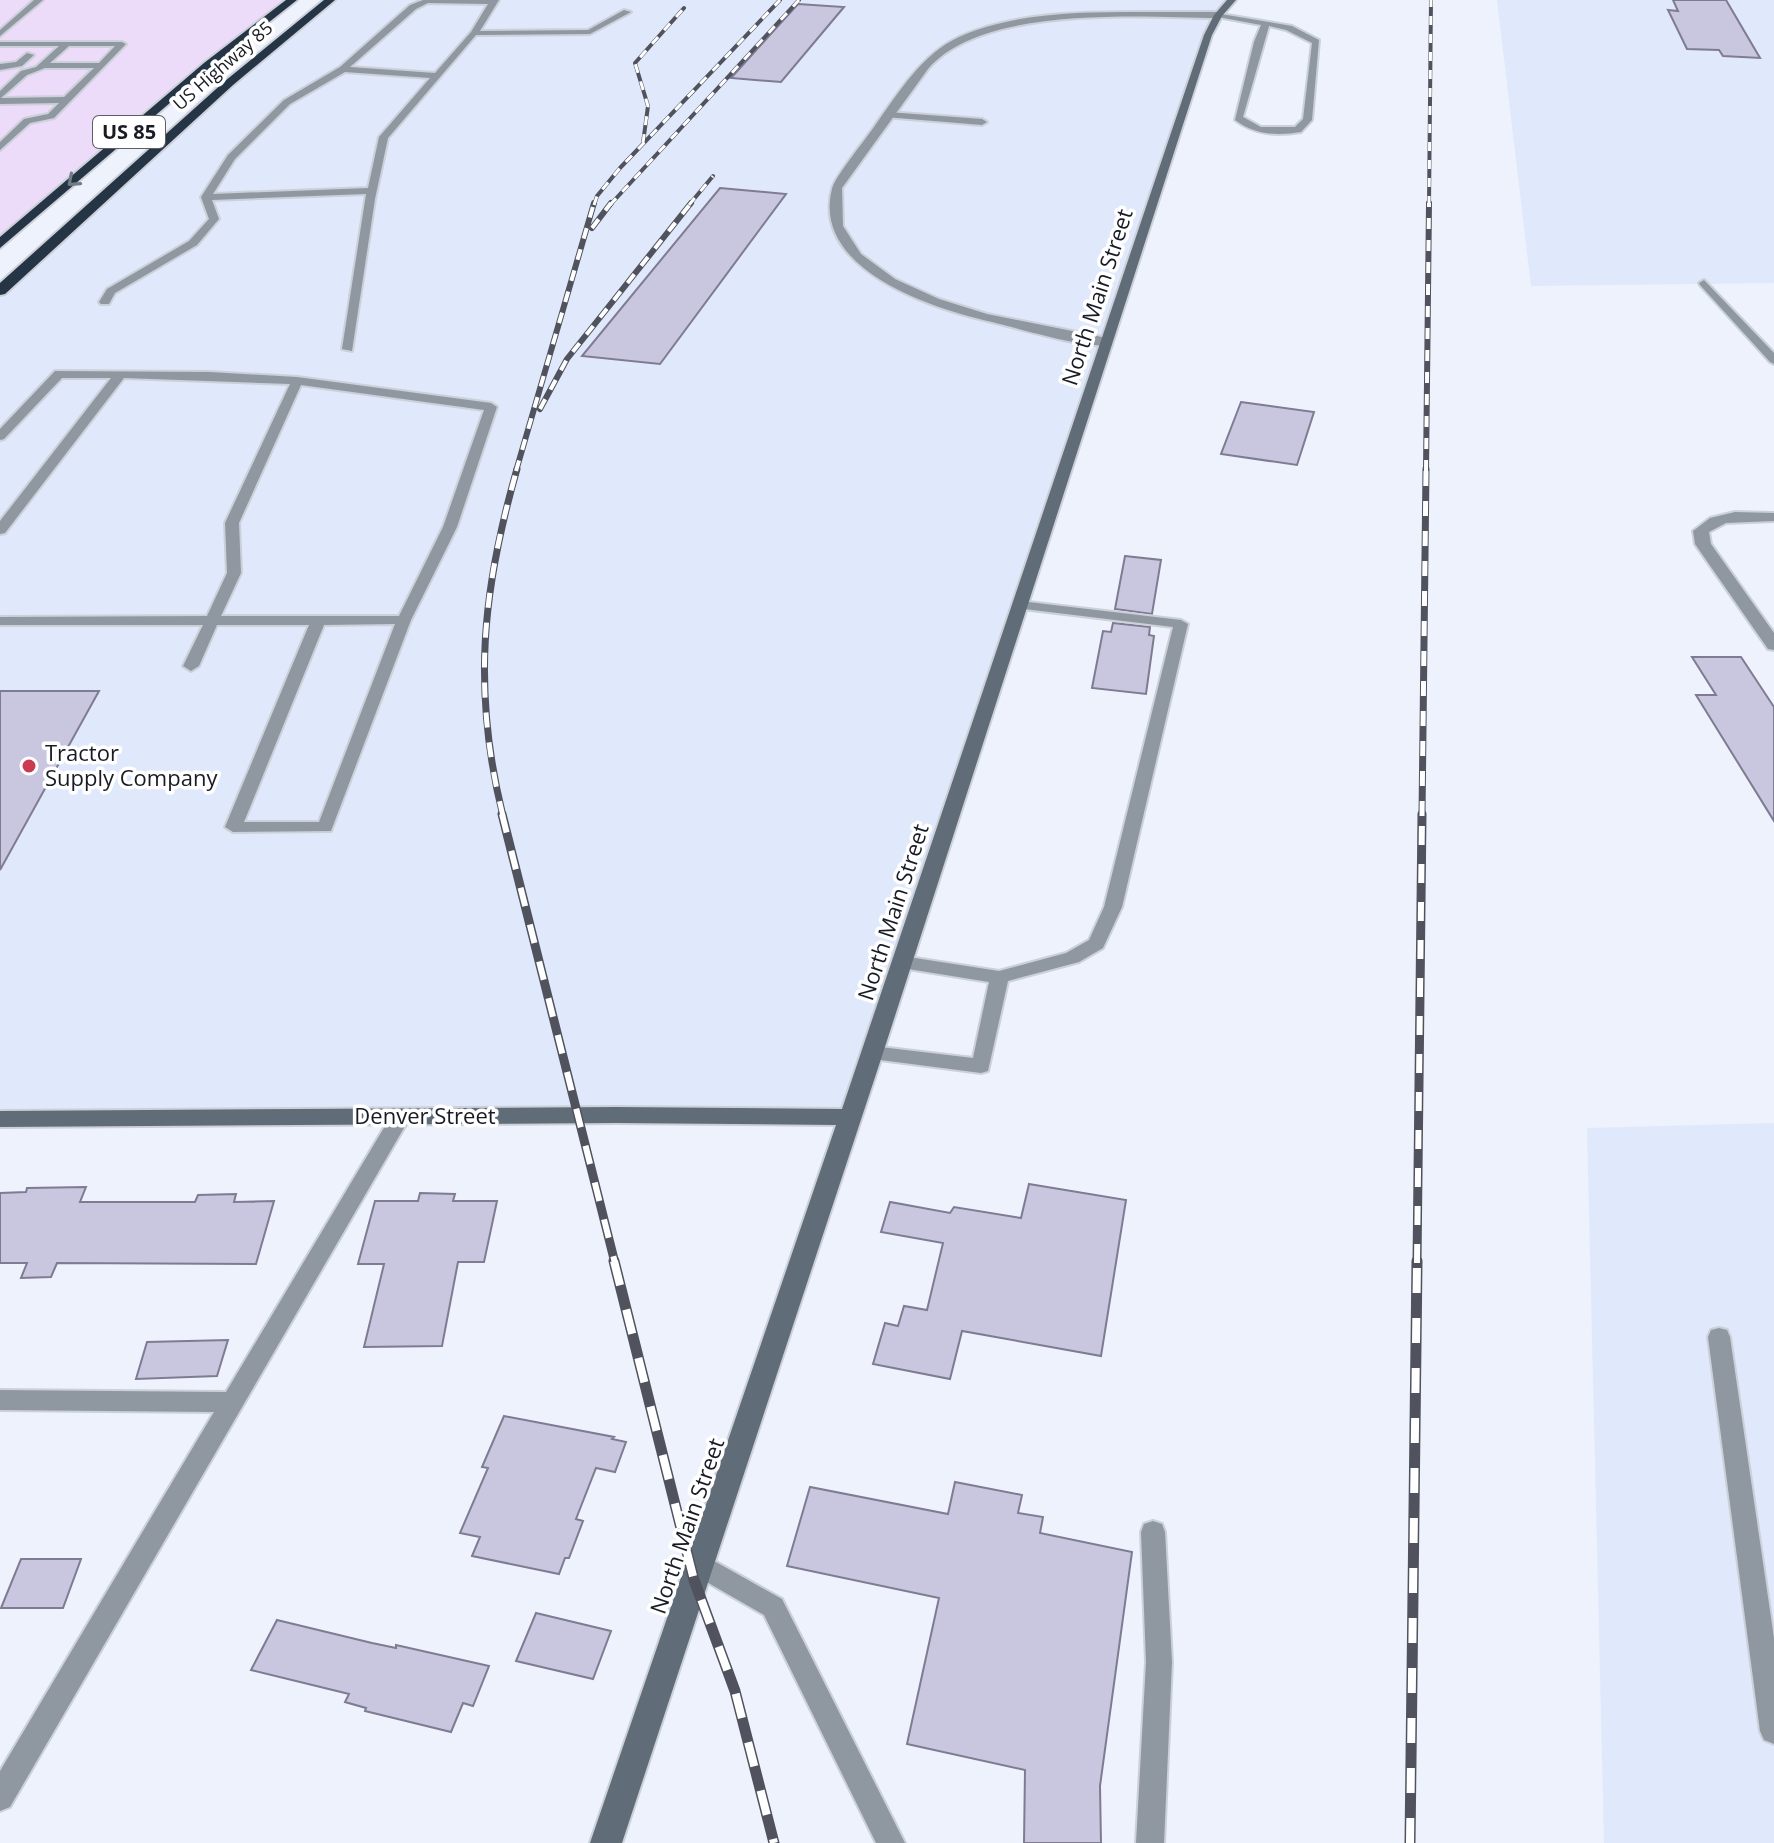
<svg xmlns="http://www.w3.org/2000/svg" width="1774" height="1843" font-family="'Open Sans',sans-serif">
  <rect width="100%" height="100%" fill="#eef2fc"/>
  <path fill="#e0e8fb" d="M330 0H1232L1218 15 849 1117 0 1119V291L198 110Z
    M1497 0H1774V283L1531 286Z
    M1774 1123V1843H1604L1587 1128Z"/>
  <path fill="#ecdbf9" d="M0 0H291L0 244Z"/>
  <path fill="#c9c6e0" stroke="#7e7b92" stroke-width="2" d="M1673 0H1726L1760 58 1723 56 1719 50 1687 49 1668 10 1678 11Z
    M798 4 844 7 781 82 731 78Z
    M720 188 786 194 660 364 582 356Z
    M1241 402 1314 412 1297 465 1221 454Z
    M1125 556 1161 560 1152 614 1115 609Z
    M1113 623 1150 627 1149 635 1154 636 1146 694 1092 688 1103 631 1111 632Z
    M1692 657H1741L1774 707V821L1696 695H1716Z
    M0 691H99L0 870Z
    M1029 1184 1126 1200 1101 1356 962 1331 950 1379 873 1364 885 1323 898 1326 904 1306 927 1310 943 1243 881 1232 890 1202 950 1213 954 1207 1021 1218Z
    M86 1187 80 1202H195L198 1195 236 1194 234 1202 274 1201 256 1264 57 1263 51 1277 21 1278 27 1263H0V1193L26 1192 27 1188Z
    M420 1193 455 1194 453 1201H497L484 1262H458L442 1346 364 1347 384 1264H358L375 1201H418Z
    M228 1340 217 1376 136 1379 147 1342Z
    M504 1416 614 1437 612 1439 626 1442 615 1472 596 1468 576 1519 583 1521 569 1558H565L559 1574 472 1556 480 1537 460 1533 488 1468 482 1467Z
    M955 1482 1022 1495 1018 1513 1043 1517 1040 1533 1132 1552 1100 1786 1101 1843H1024L1025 1770 907 1744 939 1598 787 1566 810 1487 948 1514Z
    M21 1559H81L63 1608H1Z
    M536 1613 611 1631 593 1679 516 1661Z
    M277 1620 372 1643 396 1648V1645L489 1666 473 1706 463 1703 451 1732 365 1711 366 1708 345 1702 349 1694 251 1670Z"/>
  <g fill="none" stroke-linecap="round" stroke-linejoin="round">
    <defs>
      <path id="lane" d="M34 0H43L0 36V30Z
        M423 0H499L480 31 588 30 624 10 631 12 590 34 476 35 388 138 375 199 352 351 342 349 366 194 212 200 219 219 197 245 115 293 109 304H101L99 302 107 289 189 241 209 219 201 197 228 155 284 100 340 67 410 5ZM428 3 488 4 471 32 435 73 350 67 416 9ZM345 72 430 78 379 137 368 188 213 194 235 159 290 104Z
        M1215 13 1292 26 1319 40 1312 120 1301 132C1277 136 1255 135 1235 120L1254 42 1261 25 1218 17ZM1269 26 1286 30 1312 43 1303 119 1295 127H1261L1243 117Z
        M0 42H122L126 44 54 118 30 123 0 150V142L24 119 48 114 59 103 0 104V91L21 71 36 67 59 46H0ZM69 46H115L99 63H50ZM45 68H94L64 97 1 98 27 75Z
        M27 53 34 55 22 66 0 70V64L16 62Z
        M888 112 982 119 987 122 982 125 885 117Z
        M1704 280 1774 353V364L1770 362 1700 285 1699 283Z
        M55 371 210 372 297 377 491 403 497 407 457 527 411 620 331 831 233 832 225 827 309 625H217L199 666 191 671 183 666 203 625H0V617L207 616 227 573 225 523 290 384 124 378 5 533 0 534V521L111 378H62L4 439 0 440V429ZM301 385 484 410 443 527 399 616H221L241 573 239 523ZM395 624 319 822H244L324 625Z
        M1020 601 1181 620 1188 624 1122 907 1103 948 1079 962 1008 981 988 1071 981 1073 865 1058 862 1053 865 1048 872 1046 973 1058 989 982 902 968 893 962 895 958 902 956 999 971 1066 953 1089 940 1104 907 1173 627 1015 608V602Z
        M401 1109 408 1111 411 1116 408 1121 10 1807 0 1811V1771L214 1412 0 1410V1390L226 1392 394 1111Z
        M1719 1328 1727 1330 1730 1337 1774 1638V1744L1764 1740 1760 1731 1708 1337 1711 1330Z
        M1153 1521 1162 1524 1165 1532 1172 1662 1164 1843H1136L1146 1662 1141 1532 1144 1524Z
        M700 1553 782 1599 905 1843H876L764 1615 691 1573 687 1565 691 1557Z"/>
      <path id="street" d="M1151 12H1218L1222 15 1218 18C1141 17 982 5 928 69L842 188 843 226 861 254 895 279 939 299 987 314 1112 339V345C1085 349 1021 329 992 322 934 309 811 270 832 189 835 176 867 138 876 124 899 92 922 54 959 37 1017 11 1089 12 1151 12Z
        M1735 512 1774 513V521L1726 523 1709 532 1711 544 1774 633V650L1768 649 1695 544 1693 531 1710 518Z"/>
      <path id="secondary" d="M1227 0H1236L1222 16 1212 35 883 1053 622 1843H590L836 1125 616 1123 0 1127V1111L616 1107 842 1109 1204 35 1214 15Z"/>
      <path id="highway" d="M286 0H297L212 67 0 248V237L204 63Z
        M324 0H335L233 85 5 294 0 295V283L225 81Z"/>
    </defs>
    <use href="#lane" stroke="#ccd0d9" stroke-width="4"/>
    <use href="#street" stroke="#ccd0d9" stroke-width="4"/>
    <use href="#secondary" stroke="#ccd0d9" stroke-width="4"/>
    <use href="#highway" stroke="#ccd0d9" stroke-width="4"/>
    <use href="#lane" fill="#8f98a0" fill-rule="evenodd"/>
    <use href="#street" fill="#8f98a0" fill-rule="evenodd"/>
    <use href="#secondary" fill="#606d78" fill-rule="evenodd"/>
    <use href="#highway" fill="#253545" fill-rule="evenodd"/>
    <defs>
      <path id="rail-far4" d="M643 143 648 106 635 63 684 8
        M594 205 597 196 620 168 780 0
        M610 205 799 0
        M689 205 713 176
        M1429 205 1431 0"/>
      <path id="rail-far3" d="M592 228 611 203
        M540 409 567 359 691 203
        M516 471 594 203
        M1426 471 1429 203"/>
      <path id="rail-far2" d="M503 816C472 691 482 591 517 469
        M1422 816 1426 469"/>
      <path id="rail-far1" d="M502 814 615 1263
        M1417 1263 1422 814"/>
      <path id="rail" d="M614 1261 694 1580 735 1691 774 1843
        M1410 1843 1417 1261"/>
    </defs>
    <use href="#rail-far4" stroke="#50535d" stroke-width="4"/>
    <use href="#rail-far3" stroke="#50535d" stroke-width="6"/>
    <use href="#rail-far2" stroke="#50535d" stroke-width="7"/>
    <use href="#rail-far1" stroke="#50535d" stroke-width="9"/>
    <use href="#rail" stroke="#50535d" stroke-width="11"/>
    <use href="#rail-far4" stroke="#fff" stroke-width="3" stroke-dasharray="9" stroke-linecap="butt"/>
    <use href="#rail-far3" stroke="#fff" stroke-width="4" stroke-dasharray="11" stroke-linecap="butt"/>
    <use href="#rail-far2" stroke="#fff" stroke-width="5" stroke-dasharray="15" stroke-linecap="butt"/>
    <use href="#rail-far1" stroke="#fff" stroke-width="6" stroke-dasharray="19" stroke-linecap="butt"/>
    <use href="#rail" stroke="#fff" stroke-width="8" stroke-dasharray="25" stroke-linecap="butt"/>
  </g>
  <defs><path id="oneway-chevron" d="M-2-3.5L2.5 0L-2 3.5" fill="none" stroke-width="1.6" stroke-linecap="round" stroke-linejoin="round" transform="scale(2)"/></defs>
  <use stroke="#717c86" href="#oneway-chevron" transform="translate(73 181) rotate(139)"/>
  <circle fill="#ca3a53" stroke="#fff" stroke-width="3" cx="29" cy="766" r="8"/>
  <g text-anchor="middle" stroke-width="7" stroke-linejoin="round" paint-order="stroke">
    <g font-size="18" fill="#181b24" stroke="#fff">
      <text transform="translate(223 66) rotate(-41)" y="6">US Highway 85</text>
    </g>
    <rect fill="#fff" stroke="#5d5f66" stroke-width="2" x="93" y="116" width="72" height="32" rx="6"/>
    <g font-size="20" font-weight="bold" fill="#181b24">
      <text x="129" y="139">US 85</text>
    </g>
    <g font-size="22" fill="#181b24" stroke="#fff">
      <text transform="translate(1097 297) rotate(-72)" y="8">North Main Street</text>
      <text transform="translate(893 912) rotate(-72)" y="8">North Main Street</text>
      <text x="425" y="1124">Denver Street</text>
      <text transform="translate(687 1526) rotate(-71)" y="8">North Main Street</text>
    </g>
    <g font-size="22" fill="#181b24" stroke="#fff" text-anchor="start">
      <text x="45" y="761">Tractor<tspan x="45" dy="25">Supply Company</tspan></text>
    </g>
  </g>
</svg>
